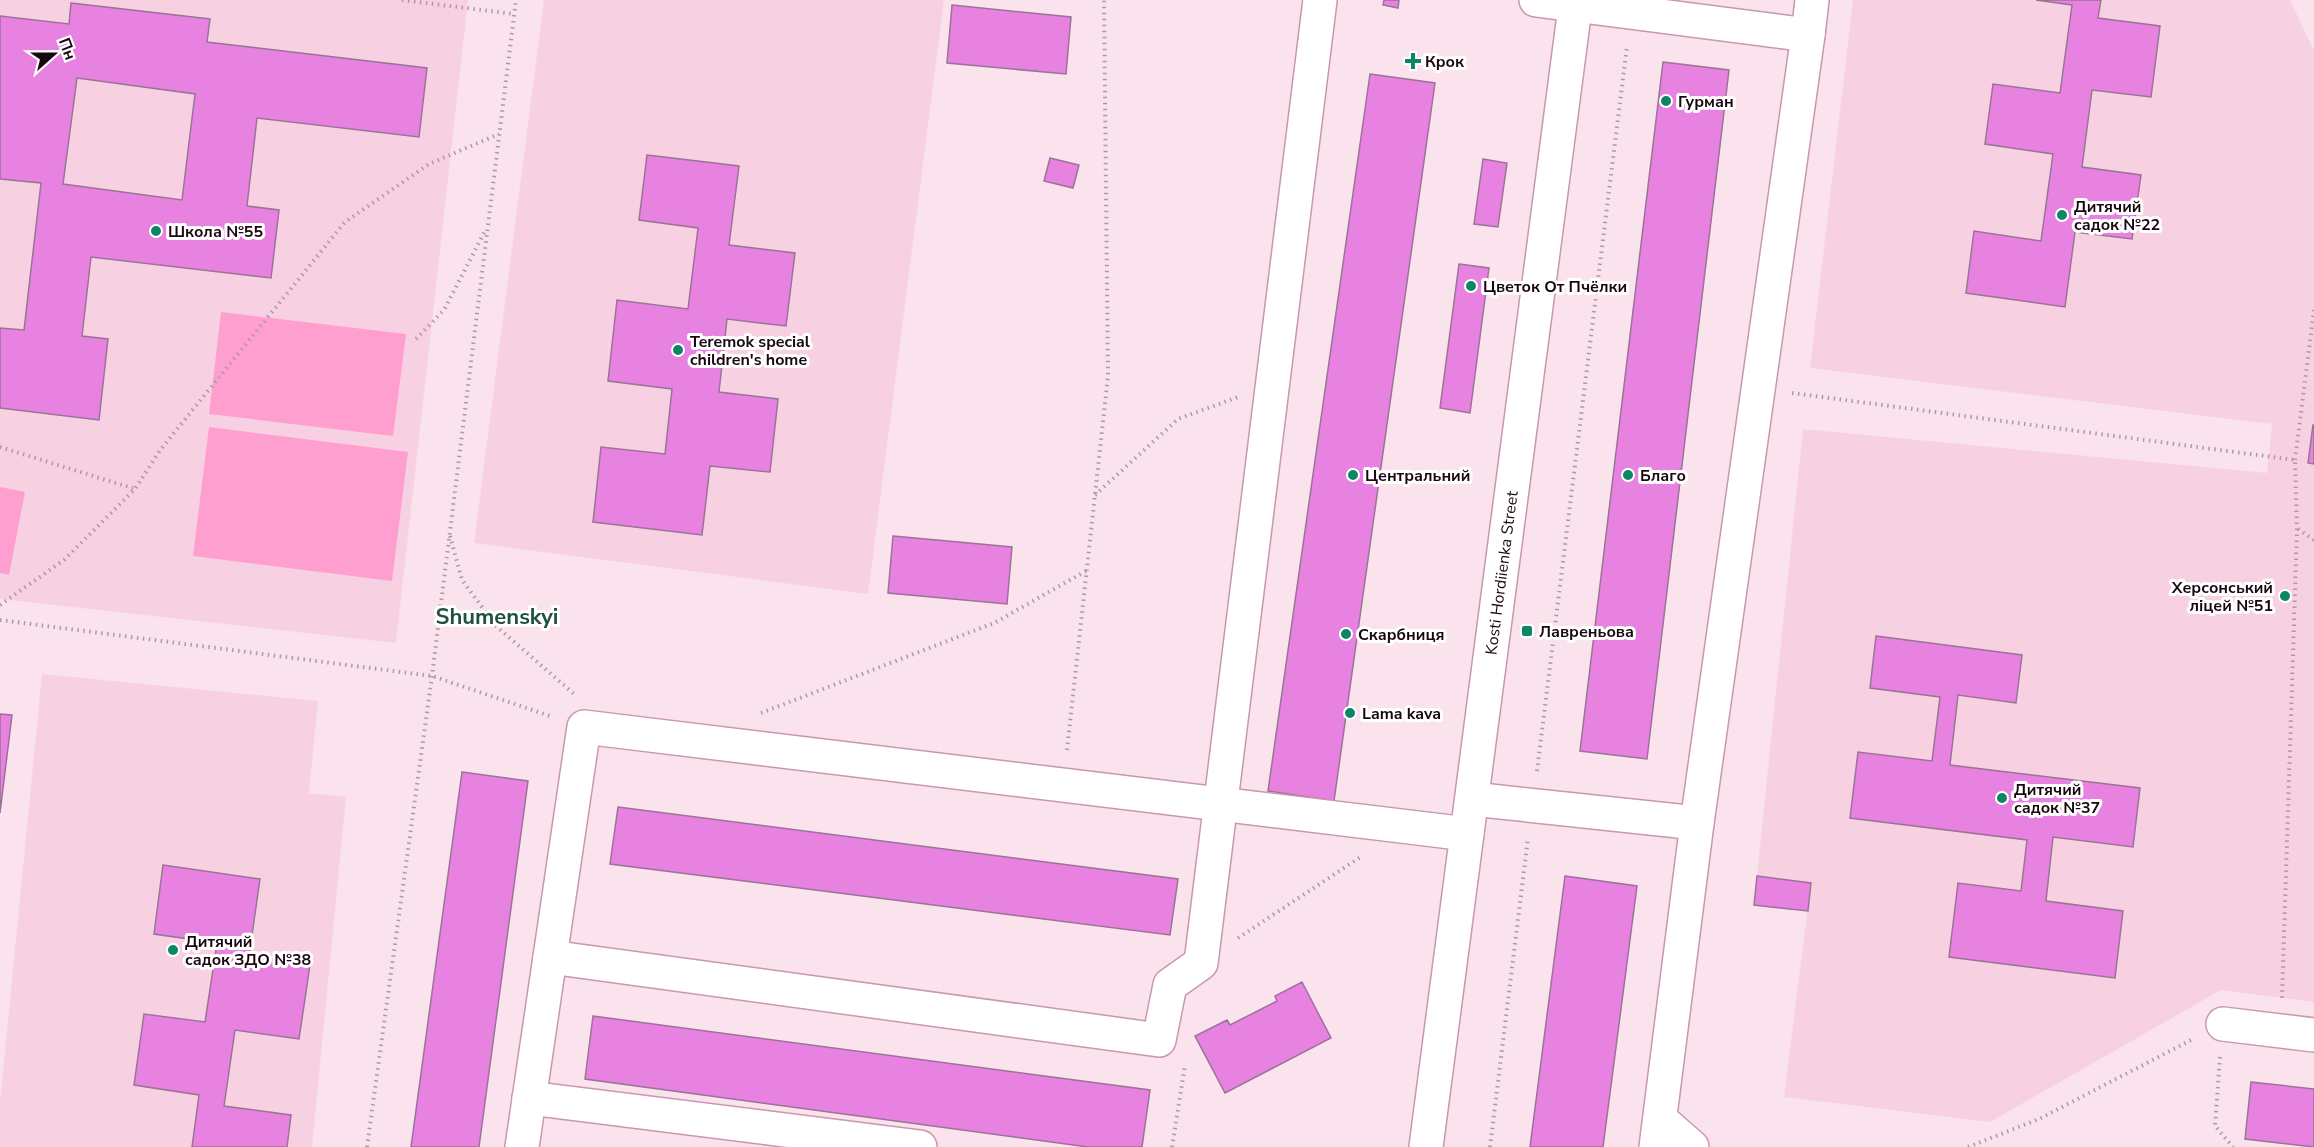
<svg xmlns="http://www.w3.org/2000/svg" width="2314" height="1147" font-family="'Nunito Sans',sans-serif">
  <rect width="100%" height="100%" fill="#fae3ed"/>
  <path fill="#f7d1e2" d="M0 0H468L396 643 0 599Z
    M544 0H944L868 594 474 543Z
    M1853 0H2290L2314 51V1002L2221 990 1990 1122 1784 1097 1811 883 1757 876 1803 429 2267 473 2272 424 1810 368Z
    M42 674 318 701 309 793 346 797 312 1147H0V1102Z"/>
  <path fill="#ff9fcf" d="M221 312 406 334 393 436 209 414Z
    M209 427 408 452 392 581 193 556Z
    M0 487 25 492 9 575 0 573Z"/>
  <path fill="#e782e1" stroke="#9a7397" stroke-width="1.5" fill-rule="evenodd" d="M1384 0H1399L1398 8 1383 5Z
    M2036 0H2101L2098 18 2160 26 2151 97 2092 90 2082 167 2141 175 2132 239 2075 232 2065 307 1966 293 1974 231 2041 241 2053 154 1985 144 1993 84 2060 93 2072 5Z
    M71 3 210 19 207 42 427 68 419 137 257 118 247 206 279 210 271 278 91 257 82 336 108 339 99 420 0 408V328L24 330 41 183 0 179V16L69 24ZM77 78 195 94 182 200 63 184Z
    M952 5 1071 17 1066 74 947 63Z
    M1663 62 1729 70 1647 759 1580 751Z
    M1370 74 1435 83 1334 801 1268 791Z
    M647 155 739 166 729 245 795 253 786 326 727 319 719 392 778 399 770 472 710 466 702 535 593 522 601 447 665 454 672 389 608 381 617 300 688 309 698 228 639 220Z
    M1050 158 1079 165 1073 188 1044 181Z
    M1483 159 1507 163 1498 227 1474 224Z
    M1459 264 1489 268 1470 413 1440 408Z
    M2313 425H2314V464L2308 463Z
    M893 536 1012 547 1007 604 888 593Z
    M1876 636 2022 655 2016 703 1958 695 1950 765 2140 788 2133 847 2053 837 2046 901 2123 911 2115 978 1949 957 1958 883 2021 891 2027 840 1850 818 1858 752 1932 761 1940 697 1870 688Z
    M0 714 12 715 0 813Z
    M462 772 528 781 479 1147H411Z
    M618 807 1178 879 1170 935 610 864Z
    M163 865 260 879 249 956 310 965 299 1039 235 1030 224 1106 291 1115 287 1147H192L199 1095 134 1085 144 1014 205 1022 217 943 154 934Z
    M1565 876 1637 886 1603 1147H1530Z
    M1757 876 1811 883 1808 911 1754 905Z
    M1302 982 1331 1038 1225 1093 1195 1036 1227 1020 1230 1025 1277 1001 1275 996Z
    M593 1016 1150 1090 1142 1147H1088L585 1079Z
    M2251 1082 2314 1089V1147L2245 1139Z"/>
  <g fill="none" stroke-linecap="round" stroke-linejoin="round">
    <defs>
      <g id="minor">
        <path d="M1536 0 1808 35 1812 0"/>
        <path d="M1472 799 1697 823 1808 35"/>
        <path d="M550 957 1159 1040 1170 985 1201 963 1320 0"/>
        <path d="M2223 1024 2314 1035"/>
        <path d="M529 1098 920 1147"/>
        <path d="M1660 1119 1692 1147"/>
        <path d="M522 1147 584 727 1467 834"/>
        <path id="s1" d="M1426 1147 1576 0"/>
        <path d="M1656 1147 1697 823"/>
      </g>
    </defs>
    <use href="#minor" stroke="#cb96af" stroke-width="36"/>
    <path stroke="#af99a3" stroke-width="4" stroke-dasharray="1.5 4.5" stroke-linecap="butt" d="M402 0 514 14
      M416 339 444 310 486 229
      M1792 393 2295 460 2297 529 2282 998
      M0 447 135 489
      M2295 460 2314 310
      M1095 495 1178 419 1238 397
      M2298 529 2314 540
      M450 536 462 580 496 626 574 694
      M0 605 64 560 135 489 161 449 345 222 429 164 499 134
      M0 620 432 676 553 717
      M761 713 994 623 1086 571
      M1067 750 1108 376 1104 0
      M1537 771 1627 46
      M1238 938 1362 856
      M2220 1057 2215 1126 2233 1147
      M367 1147 432 676 516 0
      M1172 1147 1185 1065
      M1490 1147 1528 838
      M1968 1147 2039 1119 2193 1039"/>
    <use href="#minor" stroke="#fff" stroke-width="33"/>
  </g>
  <g fill="#0b8667" stroke="#fff" stroke-width="2">
    <path d="M1410 52h6v6h6v6h-6v6h-6v-6h-6v-6h6z"/>
    <circle cx="1666" cy="101" r="6"/>
    <circle cx="2062" cy="215" r="6"/>
    <circle cx="156" cy="231" r="6"/>
    <circle cx="1471" cy="286" r="6"/>
    <circle cx="678" cy="350" r="6"/>
    <circle cx="1353" cy="475" r="6"/>
    <circle cx="1628" cy="475" r="6"/>
    <circle cx="2285" cy="596" r="6"/>
    <rect x="1521" y="625" width="12" height="12" rx="3"/>
    <circle cx="1346" cy="634" r="6"/>
    <circle cx="1350" cy="713" r="6"/>
    <circle cx="2002" cy="798" r="6"/>
    <circle cx="173" cy="950" r="6"/>
  </g>
  <g text-anchor="middle" stroke-width="6" stroke-linejoin="round" paint-order="stroke">
    <g font-size="16" font-weight="bold" fill="#190710" stroke="#fff" text-anchor="start">
      <text x="1425" y="67">Крок</text>
      <text x="1678" y="107">Гурман</text>
      <text x="2074" y="212">Дитячий<tspan x="2074" dy="18">садок №22</tspan></text>
      <text x="168" y="237">Школа №55</text>
      <text x="1483" y="292">Цветок От Пчёлки</text>
      <text x="690" y="347">Teremok special<tspan x="690" dy="18">children's home</tspan></text>
      <text x="1365" y="481">Центральний</text>
      <text x="1640" y="481">Благо</text>
      <text x="2273" y="593" text-anchor="end">Херсонський<tspan x="2273" dy="18">ліцей №51</tspan></text>
      <text x="1539" y="637">Лавреньова</text>
      <text x="1358" y="640">Скарбниця</text>
      <text x="1362" y="719">Lama kava</text>
      <text x="2014" y="795">Дитячий<tspan x="2014" dy="18">садок №37</tspan></text>
      <text x="185" y="947">Дитячий<tspan x="185" dy="18">садок ЗДО №38</tspan></text>
    </g>
    <g font-size="16" fill="#190710" stroke="#fff">
      <text dy="6" stroke="none"><textPath href="#s1" startOffset="579">Kosti Hordiienka Street</textPath></text>
    </g>
    <g font-size="22" font-weight="bold" fill="#1f5040" stroke="#fff">
      <text x="497" y="624">Shumenskyi</text>
    </g>
  </g>
  <g transform="translate(54 54) rotate(69)" stroke="#ffffff" stroke-width="4.5" paint-order="stroke">
  <path d="M0-4.5L10 22L0 15L-10 22Z" fill="#190710"/>
  <text y="-9" font-size="16" font-weight="bold" text-anchor="middle" fill="#190710">Пн</text>
  </g>
</svg>
